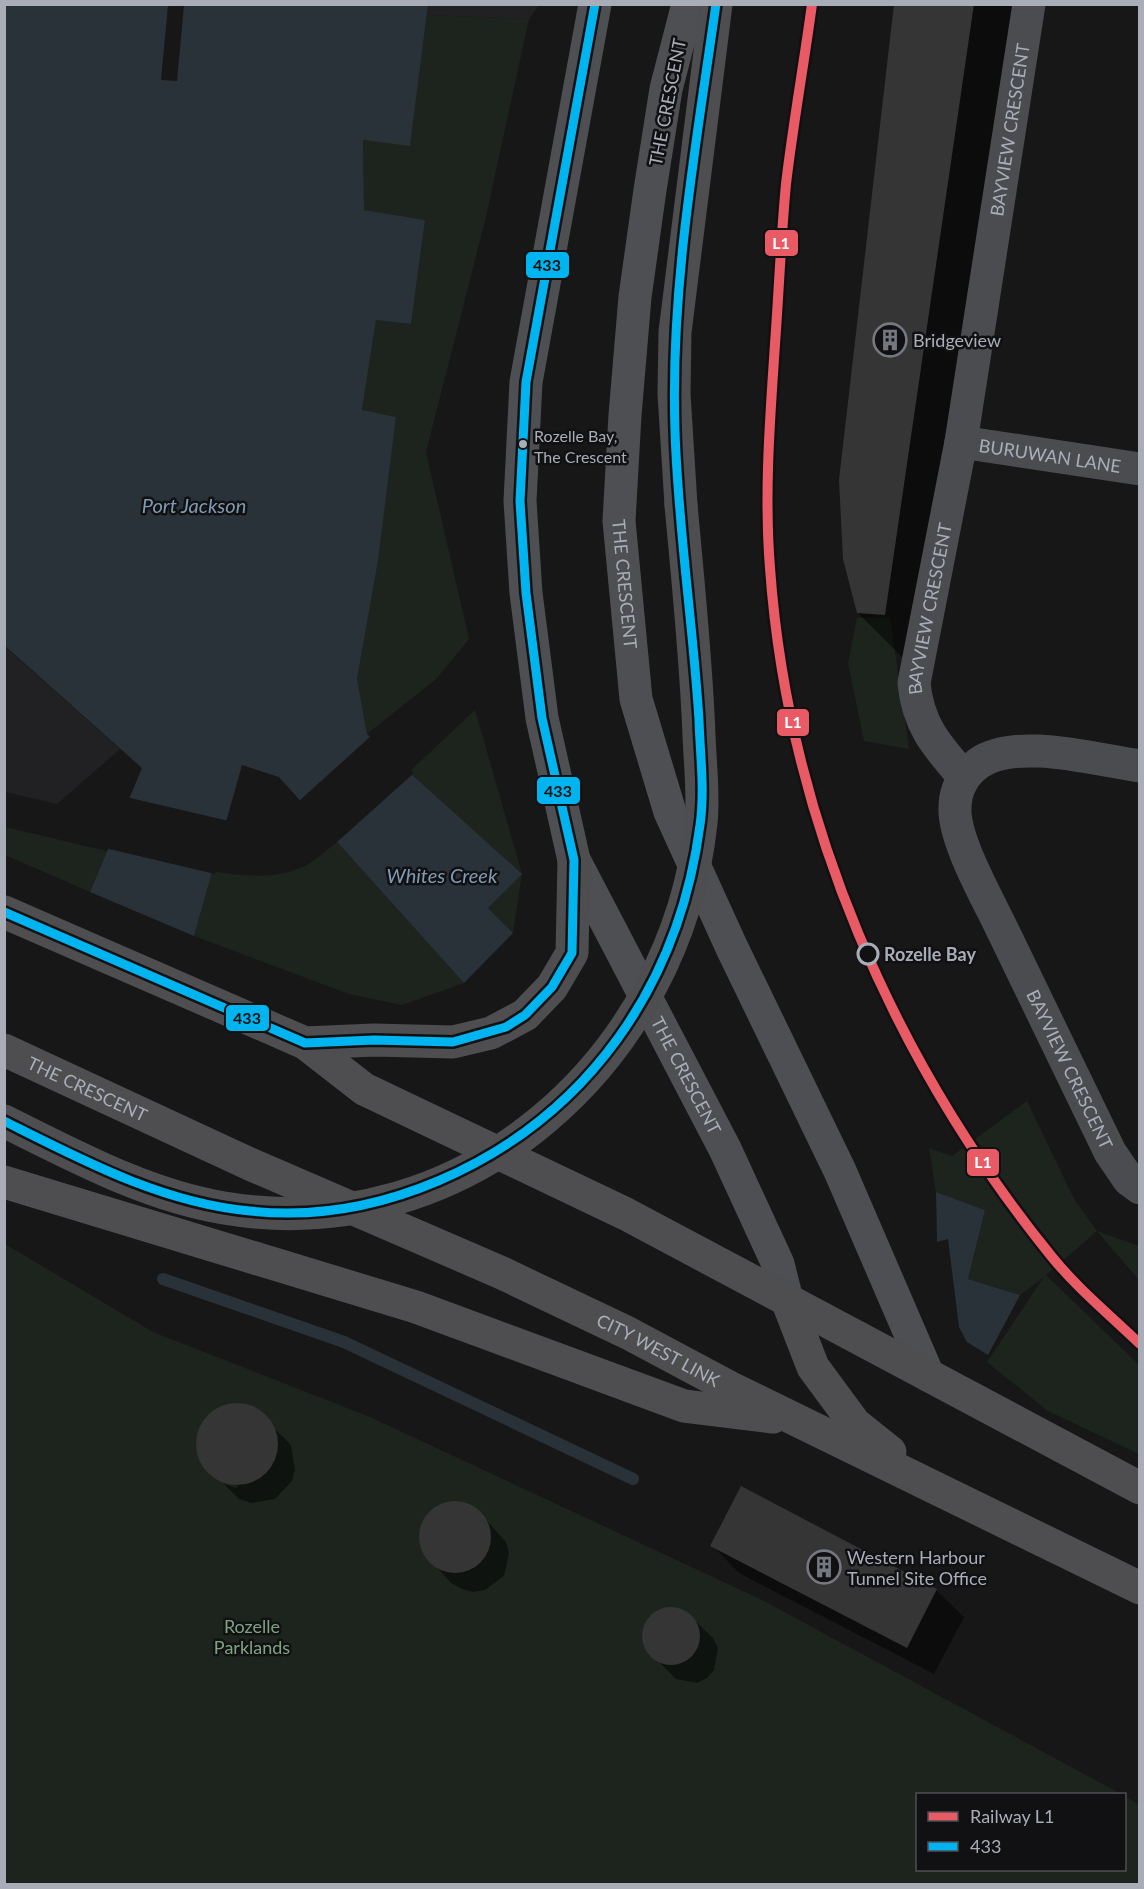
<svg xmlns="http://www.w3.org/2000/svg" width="1144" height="1889" font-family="Lato,sans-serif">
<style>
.built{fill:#212123}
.green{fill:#1d241e}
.water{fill:#2a3239}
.pier{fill:#171717}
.shadow{fill:#0007}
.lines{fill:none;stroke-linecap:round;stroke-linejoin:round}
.stream{stroke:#2a3239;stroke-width:12}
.building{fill:#353536}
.minor{stroke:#4b4c50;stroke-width:33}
.major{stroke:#4d4f52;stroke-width:33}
.highway{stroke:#4e4e51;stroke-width:33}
.highway-bridge{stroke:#4e4e51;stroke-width:33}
.bus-1-casing{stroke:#111113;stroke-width:14}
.bus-1{stroke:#00b5ef;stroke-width:9}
.rail-1-casing{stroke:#111113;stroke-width:15}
.rail-1{stroke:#e85b65;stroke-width:10}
.bus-dot{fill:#a8adb8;stroke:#111113;stroke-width:2}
.stop-dot{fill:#111113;stroke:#a8adb8;stroke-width:3}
.labels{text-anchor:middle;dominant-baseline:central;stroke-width:5;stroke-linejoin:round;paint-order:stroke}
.bus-label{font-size:16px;fill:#a8adb8;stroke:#111113;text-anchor:start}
.street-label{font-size:18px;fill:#a8adb8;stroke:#111113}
.poi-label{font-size:18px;fill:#a8adb8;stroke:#111113;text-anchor:start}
.stop-label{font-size:18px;font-weight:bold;fill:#a8adb8;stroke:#111113;text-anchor:start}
.park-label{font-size:18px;fill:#7fa381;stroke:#111113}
.water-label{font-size:20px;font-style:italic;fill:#7f9bb3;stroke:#111113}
.line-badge{stroke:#111113;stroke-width:2}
.badge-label{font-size:16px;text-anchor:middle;font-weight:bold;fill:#fff}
.pale-badge-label{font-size:16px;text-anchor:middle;font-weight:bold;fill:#111}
</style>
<rect width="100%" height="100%" fill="#171717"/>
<g class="built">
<path d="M 428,5 L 539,5 L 529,19 L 427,15 Z"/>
<path d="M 4,646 L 120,749 L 57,804 L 5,792 Z"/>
</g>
<g class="green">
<path d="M 427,15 L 529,19 L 485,221 L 426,452 L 469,639 L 436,679 L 367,734 L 357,679 L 378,561 L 396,417 L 362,411 L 376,320 L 411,324 L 425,220 L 364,210 L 363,140 L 410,145 Z"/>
<path d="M 890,617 L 909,749 L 864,741 L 848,663 L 857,618 Z"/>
<path d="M 475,710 L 522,874 L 513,933 L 488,908 L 521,874 L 409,772 Z"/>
<path d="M 5,827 L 107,851 L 90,892 L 5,855 Z"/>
<path d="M 338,841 L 464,983 L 402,1005 L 349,994 L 194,936 L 212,871 C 242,876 276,880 305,866 C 316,860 328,849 338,841 Z"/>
<path d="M 1027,1101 L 1074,1199 L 1097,1231 L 1139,1246 L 1139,1280 L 1097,1231 L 1046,1275 L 1139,1365 L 1139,1454 L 1048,1411 L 987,1362 L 1044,1277 L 1020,1295 L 968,1279 L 985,1210 L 936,1192 L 929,1148 L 952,1156 Z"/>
<path d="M 5,1244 L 153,1332 L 370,1417 L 760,1599 L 1121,1794 L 918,1794 L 918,1870 L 1124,1870 L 1125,1796 L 1139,1805 L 1139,1884 L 5,1884 Z"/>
</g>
<g class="water">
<path d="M 5,5 L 428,5 L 410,146 L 363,140 L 364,210 L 425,220 L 411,324 L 376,320 L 362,410 L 396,417 L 378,561 L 357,679 L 367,734 L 522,874 L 488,908 L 513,933 L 464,983 L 279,777 L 242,765 L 194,936 L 90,892 L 142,768 L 5,646 Z"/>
<path d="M 936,1192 L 985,1210 L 968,1279 L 1020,1295 L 988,1355 L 967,1342 L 959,1327 L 948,1239 L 937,1242 Z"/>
</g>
<g class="pier">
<path d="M 168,5 L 184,5 L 177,81 L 161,80 Z"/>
<path d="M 372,735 L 414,773 L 336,843 L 299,801 Z"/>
<path d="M 126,797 L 229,821 L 215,874 L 105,848 Z"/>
</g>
<g class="shadow">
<path d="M 896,4 L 1026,4 L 904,659 L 858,613 Z"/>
<path d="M 243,1405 L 254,1408 L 291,1445 L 295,1470 L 292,1481 L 275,1499 L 251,1503 L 239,1499 L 224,1484 L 237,1488 L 238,1486 L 219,1479 L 202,1462 L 198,1450 L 201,1426 L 218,1409 Z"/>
<path d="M 457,1502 L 479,1512 L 506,1542 L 509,1553 L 504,1576 L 485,1590 L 473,1592 L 462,1589 L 451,1583 L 424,1553 L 421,1541 L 426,1518 L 434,1509 Z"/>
<path d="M 712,1545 L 936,1590 L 964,1617 L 934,1674 L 739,1573 Z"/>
<path d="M 664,1609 L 686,1612 L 713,1638 L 718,1648 L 714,1670 L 707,1678 L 697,1683 L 676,1679 L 649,1652 L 643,1631 L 647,1621 L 654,1613 Z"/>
</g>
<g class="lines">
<path class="stream" d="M 163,1279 L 344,1342 L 633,1479"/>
</g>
<g class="building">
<path d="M 894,4 L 974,4 L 885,615 L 857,613 L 843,559 L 839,480 Z"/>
<circle cx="237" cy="1444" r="41"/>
<path d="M 741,1486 L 937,1589 L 907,1648 L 710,1546 Z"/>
<circle cx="455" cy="1537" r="36"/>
<circle cx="671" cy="1636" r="29"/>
</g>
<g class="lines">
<g class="minor">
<path id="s1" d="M 961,442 L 1140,469"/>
<path id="s2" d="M 1140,766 C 1096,760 1017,737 979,763 C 962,775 954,792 955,813 C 957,845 987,898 1001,927 C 1038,1002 1074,1077 1110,1152 L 1129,1180 L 1140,1188"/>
<path id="s3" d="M 963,776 C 936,745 918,725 914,683 L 961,442 L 1029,4"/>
</g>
<g class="major">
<path id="s4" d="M 595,4 L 526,382 L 520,501 L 526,593 L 542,718 L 574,860 L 725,1149 L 778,1264 L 787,1300"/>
<path id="s5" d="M 688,4 L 666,89 L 650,190 L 635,297 L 625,415 L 619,521 L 636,699 L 670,812 L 732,948 L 840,1171 L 928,1375"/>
</g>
<g class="highway">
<path d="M 681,505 L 674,394 L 675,332 L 716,4"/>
<path d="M 4,912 L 305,1043 L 364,1089 L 626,1214 L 1140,1488"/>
<path d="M 305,1043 L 374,1040 L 453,1042 L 491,1033 L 525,1015 L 552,987 L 572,953 L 574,860"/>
<path id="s6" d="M 4,1050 L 252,1165 L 502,1273 L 628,1333 L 731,1388 L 1140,1588"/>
<path d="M 4,1182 L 416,1307 L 684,1406 L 773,1417"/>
<path d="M 787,1300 L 813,1367 L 855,1424 L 890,1452"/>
</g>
<path class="highway-bridge" d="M 4,1121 C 75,1156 146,1195 224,1208 C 466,1249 676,1058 701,823 C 704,794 700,764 699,735 C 696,658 688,582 681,505"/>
<defs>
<g id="bus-1">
<path d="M 4,912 L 305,1043 L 374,1040 L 453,1042 L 506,1027 L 525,1015 L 552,987 L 572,953 L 574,860 L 542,718 L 526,593 L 520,501 L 526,382 L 595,4"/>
<path d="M 4,1121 C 82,1160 162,1203 250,1211 C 314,1218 379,1206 438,1181 C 588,1117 679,985 700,825 C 705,790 700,754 699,720 C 693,623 678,528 675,431 C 670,288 696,146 716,4"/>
</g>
</defs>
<use href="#bus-1" class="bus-1-casing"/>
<use href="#bus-1" class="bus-1"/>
<defs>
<path id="rail-1" d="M 812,4 C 804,64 793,124 786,184 C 781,237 779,290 775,344 C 770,419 764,493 770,568 C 788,820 894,1062 1052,1257 C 1078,1289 1110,1315 1140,1344"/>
</defs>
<use href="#rail-1" class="rail-1-casing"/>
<use href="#rail-1" class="rail-1"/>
</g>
<defs>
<symbol id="building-ring" viewBox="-11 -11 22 22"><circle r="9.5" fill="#111113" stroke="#757880" stroke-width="1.5"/><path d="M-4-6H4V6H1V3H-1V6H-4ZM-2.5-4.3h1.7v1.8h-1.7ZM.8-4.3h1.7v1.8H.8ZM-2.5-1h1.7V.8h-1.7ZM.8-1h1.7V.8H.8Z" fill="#757880"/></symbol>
</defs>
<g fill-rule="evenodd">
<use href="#building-ring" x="871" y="321" width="38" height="38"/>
<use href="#building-ring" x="805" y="1548" width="38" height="38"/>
</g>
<circle class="bus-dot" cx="523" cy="444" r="5"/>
<circle class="stop-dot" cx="868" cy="954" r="10"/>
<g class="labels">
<g class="bus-label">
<text x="534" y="435">Rozelle Bay,<tspan x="534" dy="21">The Crescent</tspan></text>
</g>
<g class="street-label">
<text transform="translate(667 102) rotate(-79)">THE CRESCENT</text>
<text stroke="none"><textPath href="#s3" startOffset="669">BAYVIEW CRESCENT</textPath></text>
<text stroke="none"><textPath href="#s1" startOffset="90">BURUWAN LANE</textPath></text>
<text stroke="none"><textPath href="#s5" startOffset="586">THE CRESCENT</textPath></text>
<text stroke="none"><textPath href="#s3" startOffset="183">BAYVIEW CRESCENT</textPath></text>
<text stroke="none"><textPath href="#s2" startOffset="504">BAYVIEW CRESCENT</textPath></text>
<text stroke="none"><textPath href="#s4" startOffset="1110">THE CRESCENT</textPath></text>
<text stroke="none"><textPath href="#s6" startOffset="92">THE CRESCENT</textPath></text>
<text stroke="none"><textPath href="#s6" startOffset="720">CITY WEST LINK</textPath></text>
</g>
<g class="poi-label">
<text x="913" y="340">Bridgeview</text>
<text x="847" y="1557">Western Harbour<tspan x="847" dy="21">Tunnel Site Office</tspan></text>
</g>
<g class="stop-label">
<text x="884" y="954">Rozelle Bay</text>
</g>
<g class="park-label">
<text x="252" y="1626">Rozelle<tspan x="252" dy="21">Parklands</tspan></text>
</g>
<g class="water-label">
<text x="194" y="505">Port Jackson</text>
<text x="442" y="875">Whites Creek</text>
</g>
</g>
<g class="line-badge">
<rect x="764" y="229" width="35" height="28" rx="6" fill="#e85b65"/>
<rect x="525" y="251" width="45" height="28" rx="6" fill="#00b5ef"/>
<rect x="776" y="708" width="34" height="29" rx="6" fill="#e85b65"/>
<rect x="536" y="776" width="45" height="29" rx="6" fill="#00b5ef"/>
<rect x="225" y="1004" width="45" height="28" rx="6" fill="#00b5ef"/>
<rect x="966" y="1148" width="34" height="29" rx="6" fill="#e85b65"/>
</g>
<g class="badge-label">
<text x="781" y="249">L1</text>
<text x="793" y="728">L1</text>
<text x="983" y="1168">L1</text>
</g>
<g class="pale-badge-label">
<text x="547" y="271">433</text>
<text x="558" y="797">433</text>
<text x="247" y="1024">433</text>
</g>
<rect width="1144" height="1889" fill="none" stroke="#a8adb8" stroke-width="12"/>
<rect x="916" y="1793" width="210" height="78" fill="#111113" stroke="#4d4f55" stroke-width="1.5"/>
<rect x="928" y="1812" width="30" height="9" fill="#e85b65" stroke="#4d4f55" stroke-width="1.5"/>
<text x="970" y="1823" font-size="18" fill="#a8adb8">Railway L1</text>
<rect x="928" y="1842" width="30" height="9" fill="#00b5ef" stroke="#4d4f55" stroke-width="1.5"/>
<text x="970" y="1853" font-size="18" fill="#a8adb8">433</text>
</svg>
